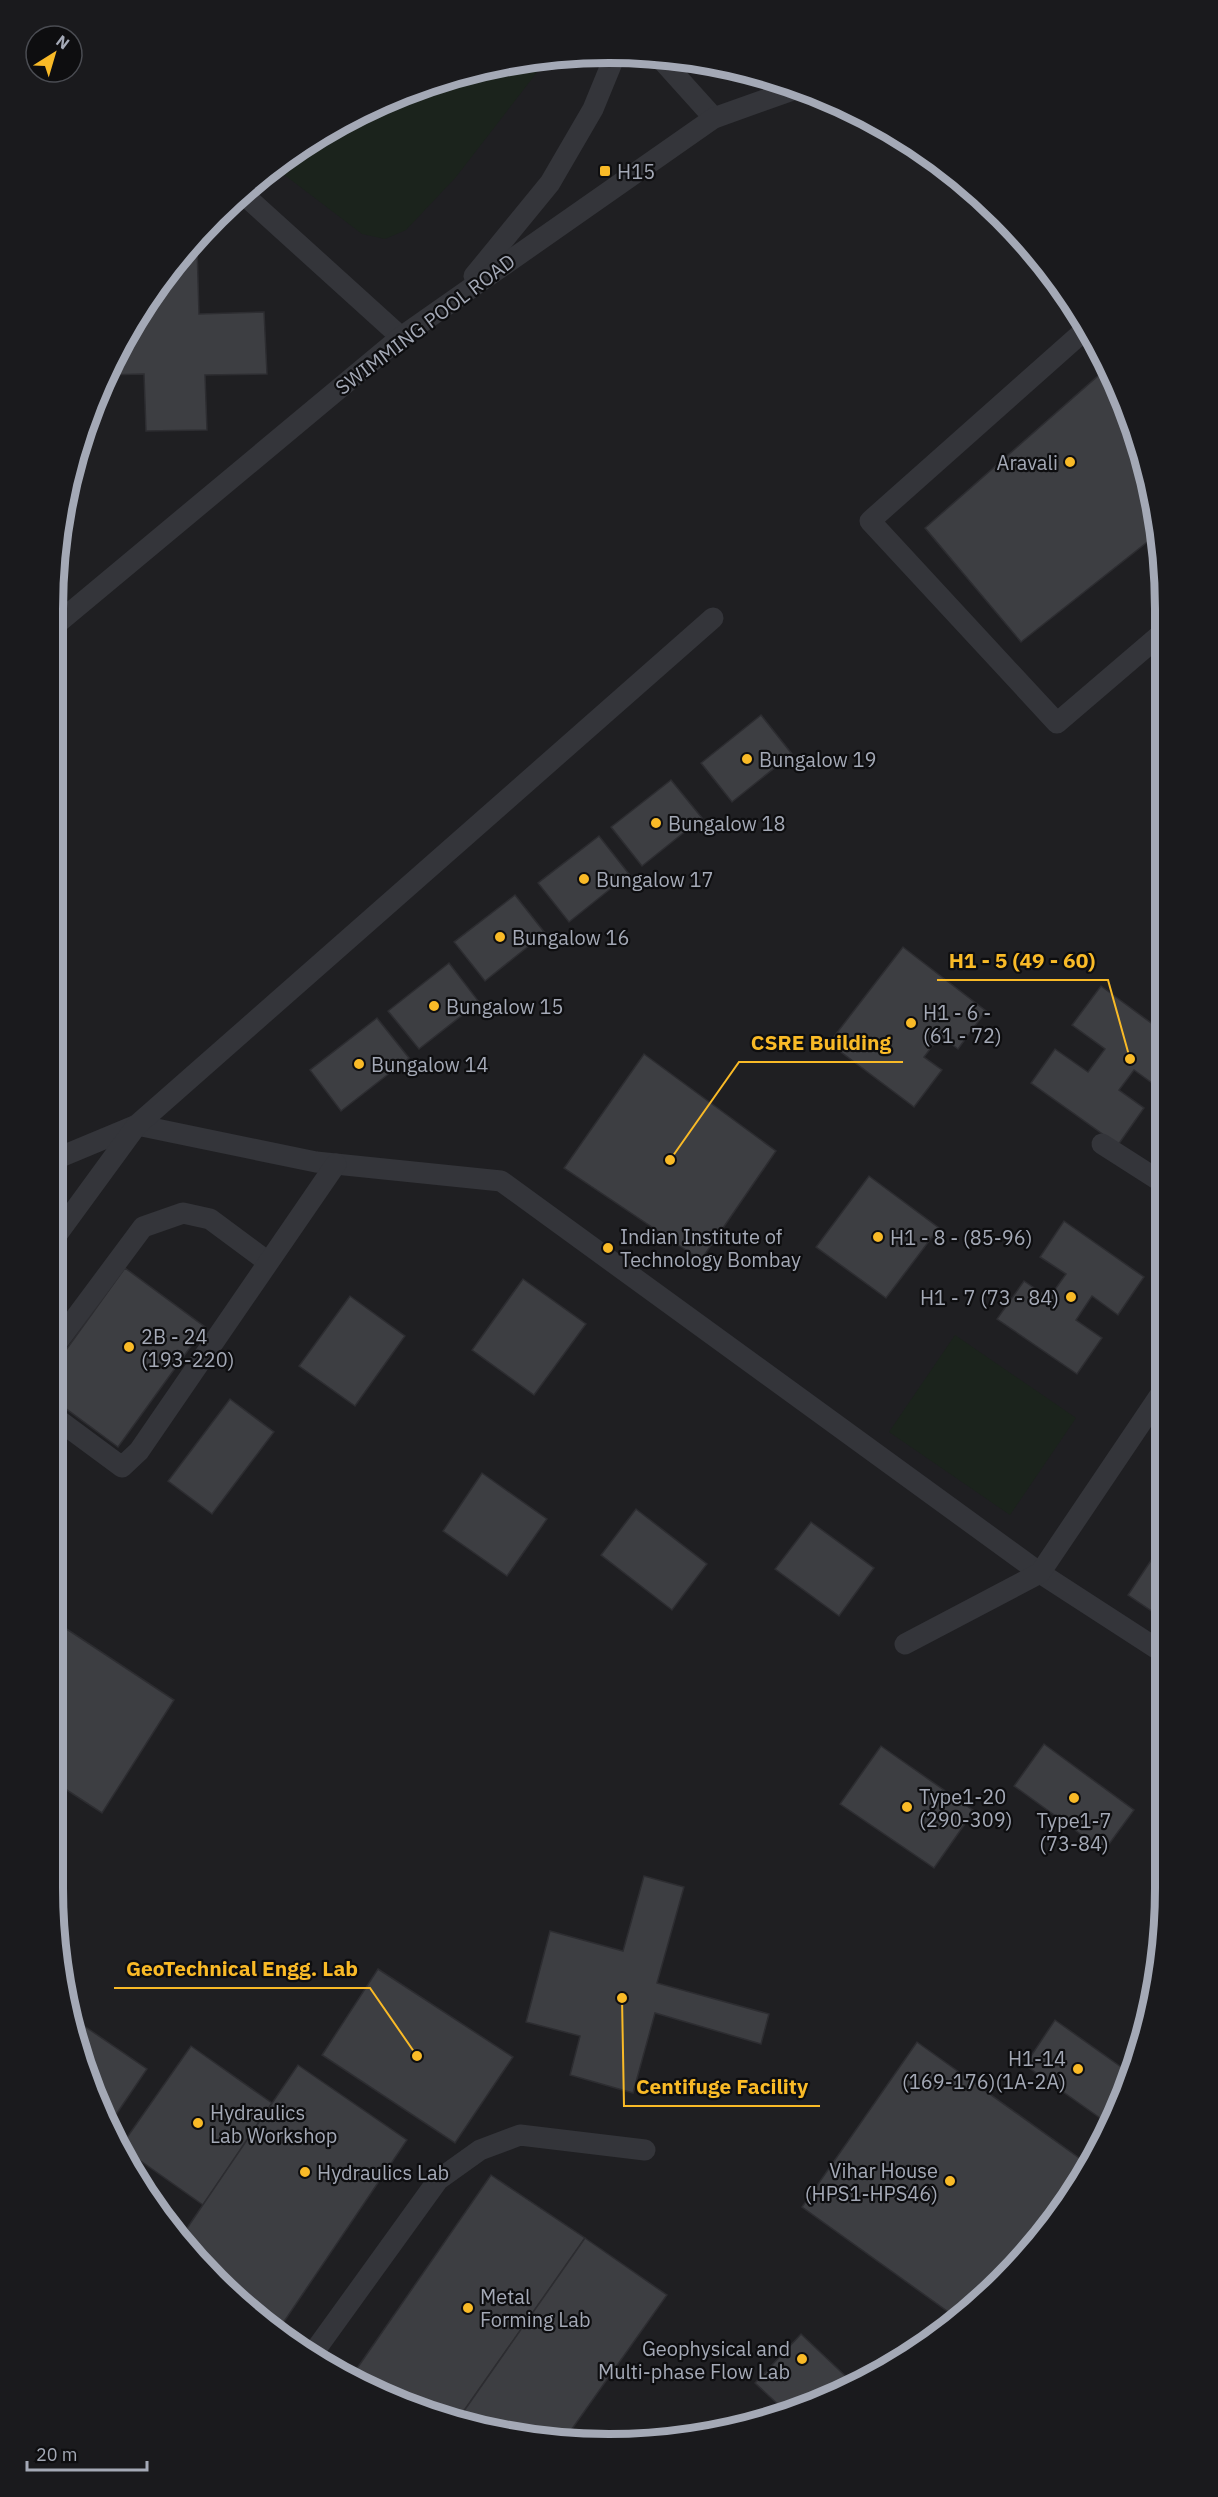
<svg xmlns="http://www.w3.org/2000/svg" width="1218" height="2497" font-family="'IBM Plex Sans',sans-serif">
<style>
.built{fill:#1f1f22}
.green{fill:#1b231c}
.building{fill:#3d3e42;stroke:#2d2d31;stroke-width:1.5}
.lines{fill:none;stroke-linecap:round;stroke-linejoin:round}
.service{stroke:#34353a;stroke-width:21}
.poi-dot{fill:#f9ba27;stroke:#0e0e10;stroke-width:2}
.labels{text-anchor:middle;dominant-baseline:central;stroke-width:4.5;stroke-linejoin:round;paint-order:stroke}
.poi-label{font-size:20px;fill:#a4a9b6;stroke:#0e0e10;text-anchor:start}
.street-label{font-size:20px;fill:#a4a9b6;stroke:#0e0e10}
.rim{fill:none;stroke:#a4a9b6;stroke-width:8}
.leader{fill:none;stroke:#f9ba27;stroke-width:2}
.callout-dot{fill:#f9ba27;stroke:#0e0e10;stroke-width:2}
.callout-label{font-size:21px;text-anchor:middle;font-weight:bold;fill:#f9ba27;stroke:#0e0e10;stroke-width:4.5;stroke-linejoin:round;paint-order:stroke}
</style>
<rect width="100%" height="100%" fill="#131315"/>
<path class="built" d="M 609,53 L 718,63 L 822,95 L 947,167 L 1050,270 L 1123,396 L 1161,536 L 1165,1888 L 1155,1997 L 1123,2101 L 1072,2197 L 1003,2281 L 855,2387 L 682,2440 L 500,2434 L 330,2370 L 242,2306 L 168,2227 L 82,2067 L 53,1888 L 53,609 L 63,500 L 95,396 L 146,300 L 216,215 L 300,146 L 396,95 L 501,63 Z"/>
<g class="green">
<path d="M 548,58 L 456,177 L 406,230 L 385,239 L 362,234 L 274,167 L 300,146 L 396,95 L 501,63 Z"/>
<path d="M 955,1335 L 1076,1418 L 1010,1515 L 889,1432 Z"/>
</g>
<g class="building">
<path d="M 190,246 L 197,246 L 199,314 L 264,312 L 267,374 L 205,375 L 207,430 L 146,431 L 144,374 L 106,375 L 146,300 Z"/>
<path d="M 1107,368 L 1123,396 L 1160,532 L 1021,642 L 925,528 Z"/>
<path d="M 761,715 L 792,754 L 732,802 L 701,763 Z"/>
<path d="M 671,780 L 702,818 L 642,866 L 611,827 Z"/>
<path d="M 599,836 L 629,874 L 569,922 L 538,883 Z"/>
<path d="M 515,895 L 545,933 L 485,981 L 454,942 Z"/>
<path d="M 903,947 L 986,1011 L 958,1049 L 940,1036 L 924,1057 L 942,1070 L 914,1107 L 829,1043 Z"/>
<path d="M 449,963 L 479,1002 L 419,1049 L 388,1011 Z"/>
<path d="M 1101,986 L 1162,1031 L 1163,1083 L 1159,1088 L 1134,1070 L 1119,1090 L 1144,1108 L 1118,1145 L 1031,1083 L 1055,1049 L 1088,1072 L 1105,1049 L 1072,1025 Z"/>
<path d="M 377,1018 L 409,1058 L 341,1111 L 310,1070 Z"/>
<path d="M 644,1054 L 776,1151 L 701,1260 L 564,1168 Z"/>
<path d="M 869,1176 L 939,1228 L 886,1298 L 816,1247 Z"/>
<path d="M 1064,1221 L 1144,1277 L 1118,1315 L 1092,1296 L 1076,1320 L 1102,1338 L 1077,1374 L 997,1319 L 1024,1281 L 1049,1298 L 1066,1274 L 1040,1257 Z"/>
<path d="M 125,1268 L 205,1327 L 118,1447 L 53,1399 L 53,1368 Z"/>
<path d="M 523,1279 L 586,1324 L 534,1395 L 472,1350 Z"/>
<path d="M 350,1296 L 405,1336 L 355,1406 L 299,1366 Z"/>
<path d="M 230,1399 L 274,1432 L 212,1514 L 168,1481 Z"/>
<path d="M 482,1473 L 547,1519 L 507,1576 L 443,1531 Z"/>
<path d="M 636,1509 L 707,1564 L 672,1610 L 601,1555 Z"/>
<path d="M 811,1522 L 874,1568 L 839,1616 L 775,1569 Z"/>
<path d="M 1164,1541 L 1165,1620 L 1128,1595 Z"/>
<path d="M 53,1620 L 174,1700 L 102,1813 L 53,1781 Z"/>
<path d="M 1044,1744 L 1134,1810 L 1104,1851 L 1014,1786 Z"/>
<path d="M 881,1746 L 974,1811 L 934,1868 L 840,1804 Z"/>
<path d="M 644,1876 L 684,1887 L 657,1983 L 769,2014 L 761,2044 L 655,2013 L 633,2093 L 570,2075 L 580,2036 L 526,2022 L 550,1931 L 623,1951 Z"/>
<path d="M 378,1969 L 513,2057 L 455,2143 L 322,2055 Z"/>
<path d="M 74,2019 L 147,2069 L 111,2122 L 82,2067 Z"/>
<path d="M 1055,2020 L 1131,2074 L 1123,2101 L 1110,2125 L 1025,2065 Z"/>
<path d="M 917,2042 L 1089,2165 L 1072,2197 L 1003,2281 L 954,2316 L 802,2207 Z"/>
<path d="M 191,2046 L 272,2103 L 203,2205 L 128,2152 L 123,2143 Z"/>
<path d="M 298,2065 L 407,2140 L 277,2332 L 242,2306 L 179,2240 Z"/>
<path d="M 491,2175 L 585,2238 L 459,2418 L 351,2377 Z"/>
<path d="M 585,2238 L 667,2295 L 567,2436 L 500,2434 L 459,2418 Z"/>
<path d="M 801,2334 L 856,2386 L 783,2409 L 755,2383 Z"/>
</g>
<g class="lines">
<g class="service">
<path d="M 660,58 L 714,118"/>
<path d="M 242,193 L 401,337"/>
<path d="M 474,276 L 550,183 L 593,109 L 616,53"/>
<path d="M 1085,330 L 870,521 L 1057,723 L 1161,634"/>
<path d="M 53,627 L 401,337 L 714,118 L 798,88"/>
<path d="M 1102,1144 L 1163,1183"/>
<path d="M 53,1160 L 137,1125 L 316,1162 L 501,1181 L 1040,1573 L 1165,1654"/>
<path d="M 53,1240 L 137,1125 L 713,618"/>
<path d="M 53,1348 L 143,1227 L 183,1213 L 210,1219 L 268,1262"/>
<path d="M 53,1416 L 122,1467 L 139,1451 L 336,1164"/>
<path d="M 905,1644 L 1040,1573 L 1164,1389"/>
<path d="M 311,2356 L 438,2180 L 480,2150 L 520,2135 L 645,2150"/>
</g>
</g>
<g class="poi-dot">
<rect x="599" y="165" width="12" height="12" rx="3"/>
<circle cx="1070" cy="462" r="6"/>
<circle cx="747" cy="759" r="6"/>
<circle cx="656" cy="823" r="6"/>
<circle cx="584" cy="879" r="6"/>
<circle cx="500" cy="937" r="6"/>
<circle cx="434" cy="1006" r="6"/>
<circle cx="911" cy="1023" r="6"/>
<circle cx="359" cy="1064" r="6"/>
<circle cx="878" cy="1237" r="6"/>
<circle cx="608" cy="1248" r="6"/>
<circle cx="1071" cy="1297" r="6"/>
<circle cx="129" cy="1347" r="6"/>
<circle cx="1074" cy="1798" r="6"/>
<circle cx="907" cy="1807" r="6"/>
<circle cx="1078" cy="2069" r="6"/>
<circle cx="198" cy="2123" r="6"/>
<circle cx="305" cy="2172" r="6"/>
<circle cx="950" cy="2181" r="6"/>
<circle cx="468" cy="2308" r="6"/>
<circle cx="802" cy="2359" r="6"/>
</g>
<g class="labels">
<g class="poi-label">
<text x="617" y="171">H15</text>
<text x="1058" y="462" text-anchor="end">Aravali</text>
<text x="759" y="759">Bungalow 19</text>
<text x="668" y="823">Bungalow 18</text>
<text x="596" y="879">Bungalow 17</text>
<text x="512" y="937">Bungalow 16</text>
<text x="446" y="1006">Bungalow 15</text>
<text x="923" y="1012">H1 - 6 -<tspan x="923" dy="23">(61 - 72)</tspan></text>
<text x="371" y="1064">Bungalow 14</text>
<text x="620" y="1236">Indian Institute of<tspan x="620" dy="23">Technology Bombay</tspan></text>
<text x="890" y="1237">H1 - 8 - (85-96)</text>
<text x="1059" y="1297" text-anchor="end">H1 - 7 (73 - 84)</text>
<text x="141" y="1336">2B - 24<tspan x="141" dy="23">(193-220)</tspan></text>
<text x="919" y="1796">Type1-20<tspan x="919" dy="23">(290-309)</tspan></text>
<text x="1074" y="1820" text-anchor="middle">Type1-7<tspan x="1074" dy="23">(73-84)</tspan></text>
<text x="1066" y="2058" text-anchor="end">H1-14<tspan x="1066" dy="23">(169-176)(1A-2A)</tspan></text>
<text x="210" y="2112">Hydraulics<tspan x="210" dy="23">Lab Workshop</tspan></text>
<text x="938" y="2170" text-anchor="end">Vihar House<tspan x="938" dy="23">(HPS1-HPS46)</tspan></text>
<text x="317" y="2172">Hydraulics Lab</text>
<text x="480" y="2296">Metal<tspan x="480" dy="23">Forming Lab</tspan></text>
<text x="790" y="2348" text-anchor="end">Geophysical and<tspan x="790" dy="23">Multi-phase Flow Lab</tspan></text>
</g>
<g class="street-label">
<text transform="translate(425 324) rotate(-37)">SWIMMING POOL ROAD</text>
</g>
</g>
<path d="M0 0H1218V2497H0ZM609 63H609A546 546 0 0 1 1155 609V1888A546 546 0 0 1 609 2434H609A546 546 0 0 1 63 1888V609A546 546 0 0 1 609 63Z" fill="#1a1a1d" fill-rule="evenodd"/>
<path class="rim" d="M609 63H609A546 546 0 0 1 1155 609V1888A546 546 0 0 1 609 2434H609A546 546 0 0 1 63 1888V609A546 546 0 0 1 609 63Z"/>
<path class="leader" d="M1130 1059L1108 980H937M670 1160L739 1062H903M417 2056L370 1988H114M622 1998L624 2106H820"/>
<g class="callout-dot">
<circle cx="1130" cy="1059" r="6"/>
<circle cx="670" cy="1160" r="6"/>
<circle cx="417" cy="2056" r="6"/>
<circle cx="622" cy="1998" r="6"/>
</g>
<g class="callout-label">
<text x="1022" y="968">H1 - 5 (49 - 60)</text>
<text x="821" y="1050">CSRE Building</text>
<text x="242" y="1976">GeoTechnical Engg. Lab</text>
<text x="722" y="2094">Centifuge Facility</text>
</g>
<g transform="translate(54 54) rotate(37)"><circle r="28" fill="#0e0e10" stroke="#4a4c52" stroke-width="1.5"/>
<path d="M0-4.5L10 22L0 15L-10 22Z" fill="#f9ba27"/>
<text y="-9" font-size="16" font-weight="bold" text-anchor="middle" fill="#a4a9b6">N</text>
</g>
<path d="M27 2461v9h120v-9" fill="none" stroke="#a4a9b6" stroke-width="3"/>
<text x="36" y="2461" font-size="18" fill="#a4a9b6" stroke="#0e0e10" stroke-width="4.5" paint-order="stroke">20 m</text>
</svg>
